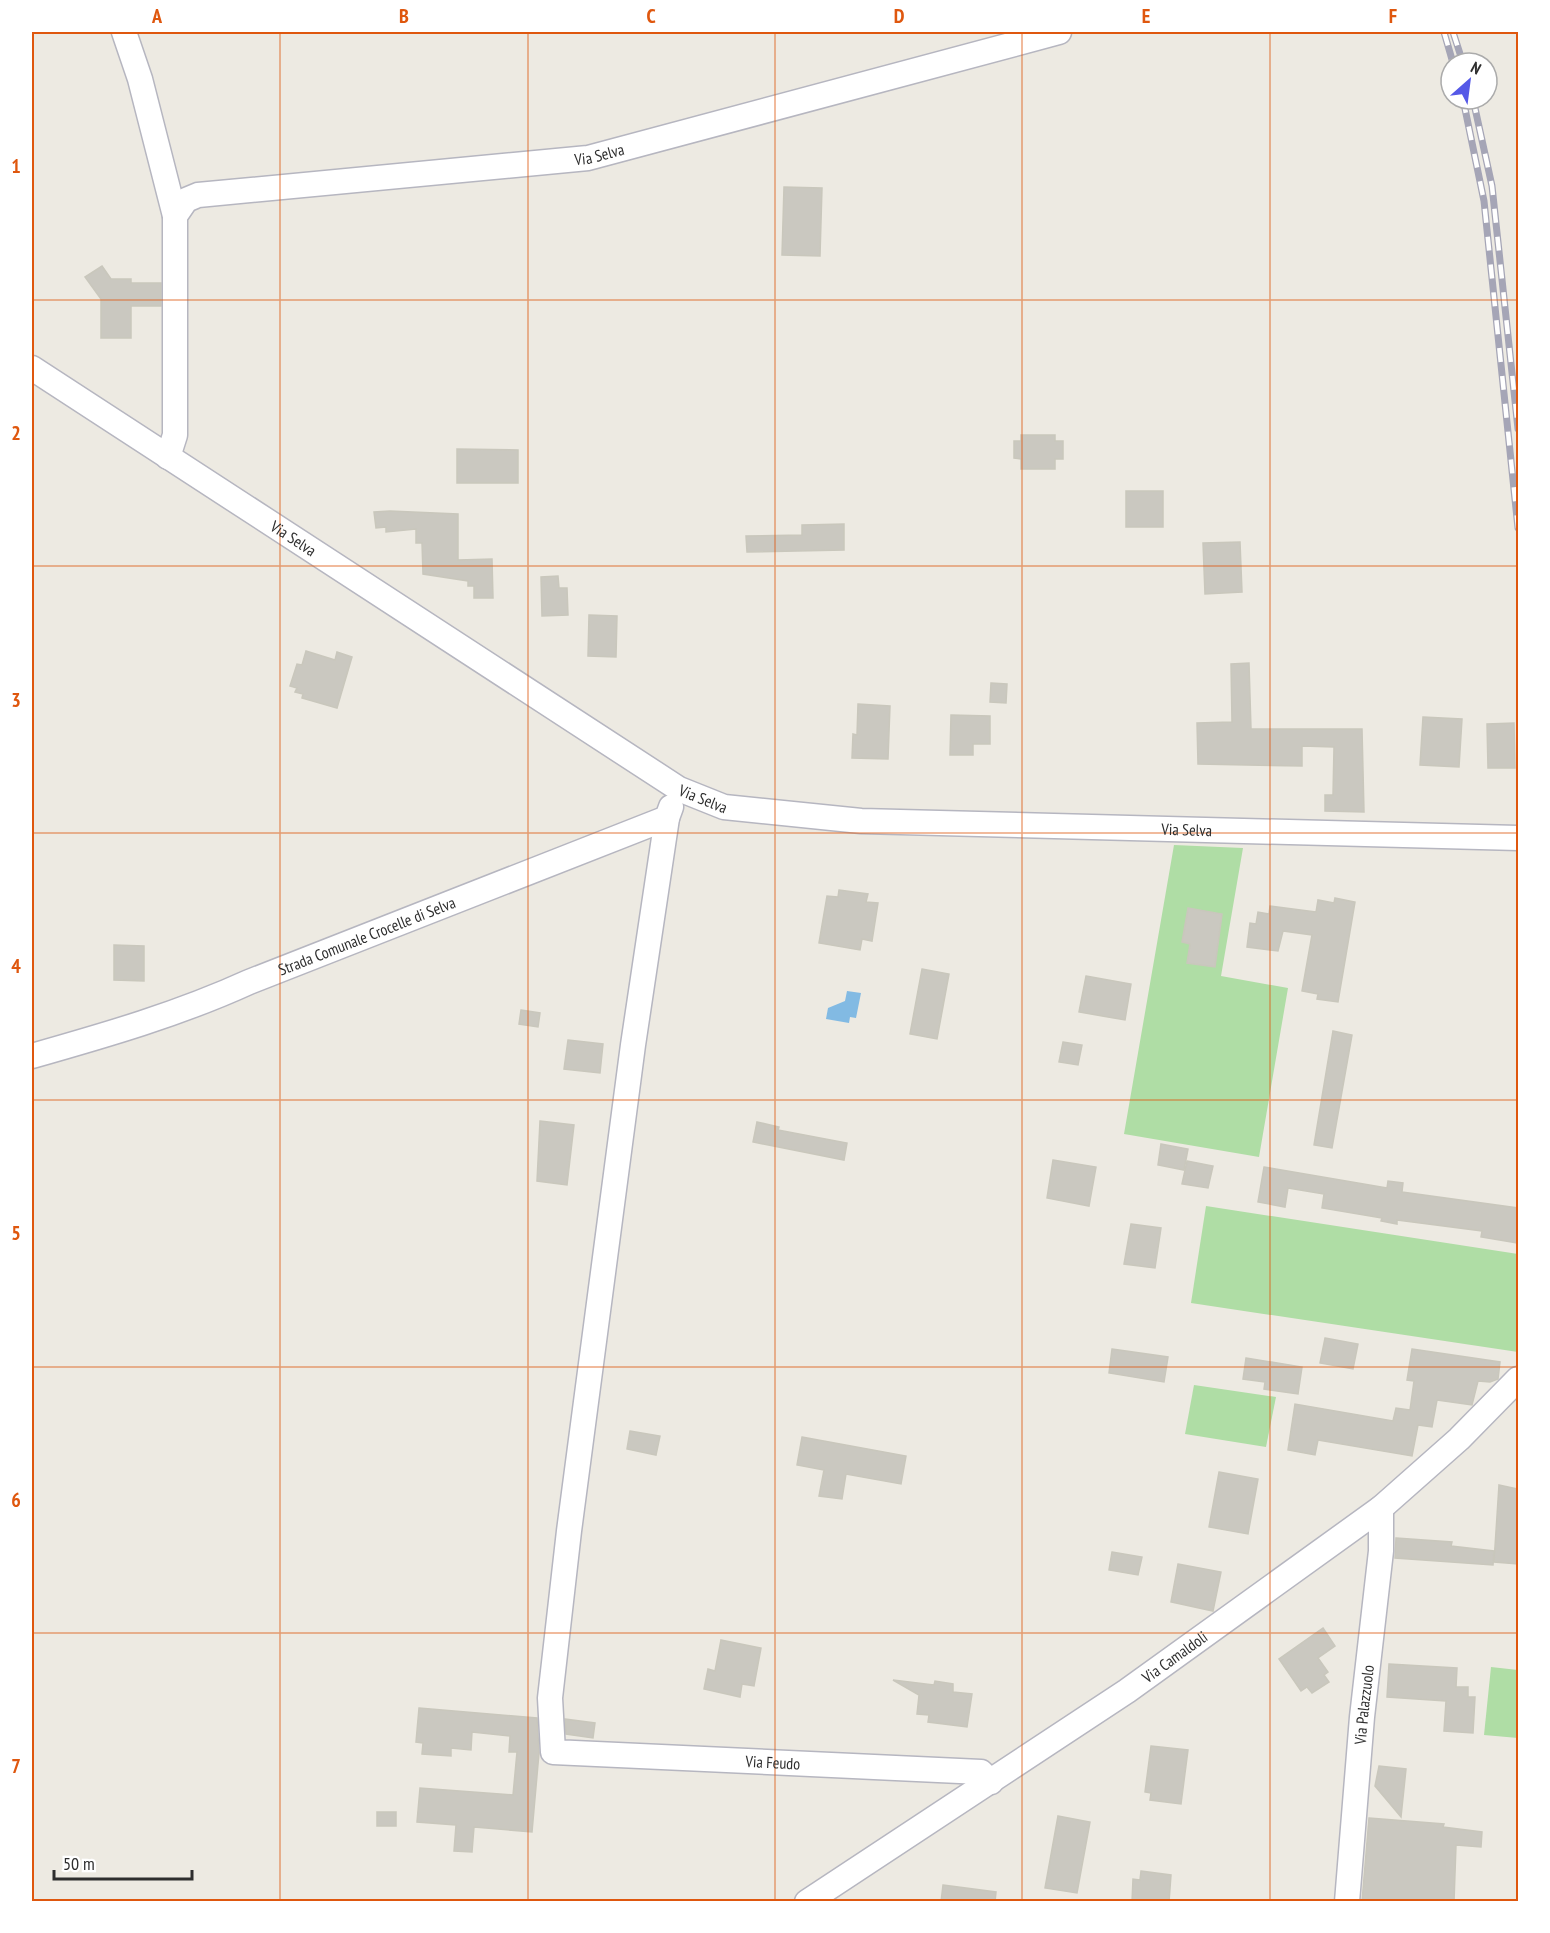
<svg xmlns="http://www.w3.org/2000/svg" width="1550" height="1933" font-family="'PT Sans Narrow',sans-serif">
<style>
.green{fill:#afdda5}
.water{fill:#82bae3}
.building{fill:#cac8c0;stroke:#c9c7bc;stroke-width:1.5}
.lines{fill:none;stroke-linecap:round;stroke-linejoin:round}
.minor-casing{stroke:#b6b6c0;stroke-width:27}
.minor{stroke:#fff;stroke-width:24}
.rail-casing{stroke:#a5a5b6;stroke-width:7}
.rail{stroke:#fff;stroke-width:4.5;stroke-dasharray:14;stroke-linecap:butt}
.grid{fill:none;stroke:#df570e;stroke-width:1.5;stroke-opacity:0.55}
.labels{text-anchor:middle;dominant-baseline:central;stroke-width:5;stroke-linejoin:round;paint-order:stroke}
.street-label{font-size:16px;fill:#2e2e2e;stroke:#fff}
.neatline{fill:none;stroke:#df570e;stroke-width:2}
.grid-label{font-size:20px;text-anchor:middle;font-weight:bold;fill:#df570e}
</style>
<rect width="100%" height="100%" fill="#edeae2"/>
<g class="green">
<path d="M 1174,845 L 1243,848 L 1221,976 L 1288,988 L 1259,1157 L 1124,1134 Z"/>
<path d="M 1206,1206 L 1518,1254 L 1518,1352 L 1191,1303 Z"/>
<path d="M 1194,1385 L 1276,1397 L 1266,1447 L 1185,1434 Z"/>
<path d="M 1491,1667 L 1518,1670 L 1518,1738 L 1484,1735 Z"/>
</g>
<path class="water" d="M 847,991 L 861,993 L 856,1018 L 850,1017 L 849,1023 L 826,1019 L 828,1008 L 845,1001 Z"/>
<g class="building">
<path d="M 784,187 L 822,188 L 820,256 L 782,255 Z"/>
<path d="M 102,266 L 111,279 L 131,279 L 131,283 L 161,283 L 161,306 L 131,306 L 131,338 L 101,338 L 101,299 L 85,277 Z"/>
<path d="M 1021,435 L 1055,435 L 1055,441 L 1063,441 L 1063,459 L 1055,459 L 1055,469 L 1021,469 L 1021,459 L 1014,458 L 1014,441 L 1021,441 Z"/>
<path d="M 457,449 L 518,450 L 518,483 L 457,483 Z"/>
<rect x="1126" y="491" width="37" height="36"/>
<path d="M 390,511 L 458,514 L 458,560 L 492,559 L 493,598 L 474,598 L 474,586 L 468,586 L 468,581 L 423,574 L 422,543 L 416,543 L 416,529 L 386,532 L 386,527 L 376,528 L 374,512 Z"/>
<path d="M 844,524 L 844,550 L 747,552 L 746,536 L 802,535 L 802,525 Z"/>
<path d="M 1240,542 L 1242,592 L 1205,594 L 1203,543 Z"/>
<path d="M 558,576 L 559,588 L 567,588 L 568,615 L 542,616 L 541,577 Z"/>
<path d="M 589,615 L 617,616 L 616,657 L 588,656 Z"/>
<path d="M 306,651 L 335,660 L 337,652 L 352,657 L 337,708 L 302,698 L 303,694 L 295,692 L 297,688 L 290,686 L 297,664 L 302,665 Z"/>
<path d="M 1249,663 L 1251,729 L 1362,729 L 1364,812 L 1325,811 L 1325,795 L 1333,795 L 1334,747 L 1302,746 L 1302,766 L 1198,764 L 1197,723 L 1232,722 L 1231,664 Z"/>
<path d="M 991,683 L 1007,684 L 1006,703 L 990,702 Z"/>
<path d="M 858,704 L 890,706 L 888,759 L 852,758 L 853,734 L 857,735 Z"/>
<path d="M 951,715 L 990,716 L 990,744 L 973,744 L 973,755 L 950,755 Z"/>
<path d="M 1423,717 L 1462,719 L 1459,767 L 1420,765 Z"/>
<path d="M 1514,723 L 1515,768 L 1488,768 L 1487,724 Z"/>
<path d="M 839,890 L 868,894 L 866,902 L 878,903 L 872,941 L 862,939 L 860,950 L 819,943 L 827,896 L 838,897 Z"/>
<path d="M 1335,898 L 1355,902 L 1338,1002 L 1317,999 L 1318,994 L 1302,991 L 1312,935 L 1283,931 L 1278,951 L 1247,947 L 1250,923 L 1256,924 L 1258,912 L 1269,914 L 1270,906 L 1316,912 L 1318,900 L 1334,903 Z"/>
<path d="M 1188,908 L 1222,914 L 1215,967 L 1187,963 L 1190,944 L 1182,942 Z"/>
<path d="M 114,945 L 144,946 L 144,981 L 114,980 Z"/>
<path d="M 922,969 L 949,974 L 937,1039 L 910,1034 Z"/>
<path d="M 1086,976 L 1131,984 L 1125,1020 L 1079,1012 Z"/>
<path d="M 521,1010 L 540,1013 L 538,1027 L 519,1024 Z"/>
<path d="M 1333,1031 L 1352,1035 L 1332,1148 L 1314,1145 Z"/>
<path d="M 568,1040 L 603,1044 L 600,1073 L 564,1069 Z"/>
<path d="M 1063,1042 L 1082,1045 L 1078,1065 L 1059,1062 Z"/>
<path d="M 540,1121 L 574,1125 L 567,1185 L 537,1181 Z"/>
<path d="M 757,1122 L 779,1127 L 778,1130 L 847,1143 L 844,1160 L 753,1142 Z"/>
<path d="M 1161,1144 L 1188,1149 L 1184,1170 L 1158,1165 Z"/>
<path d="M 1053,1160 L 1096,1167 L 1089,1206 L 1047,1198 Z"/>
<path d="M 1187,1161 L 1213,1166 L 1208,1188 L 1182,1184 Z"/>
<path d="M 1264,1167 L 1387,1188 L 1388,1181 L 1403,1183 L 1402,1192 L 1518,1208 L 1518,1243 L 1481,1237 L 1482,1231 L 1397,1220 L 1397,1224 L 1381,1221 L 1382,1218 L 1322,1208 L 1324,1194 L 1288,1188 L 1285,1207 L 1258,1202 Z"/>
<path d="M 1131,1224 L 1161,1228 L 1155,1268 L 1124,1264 Z"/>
<path d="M 1325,1338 L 1358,1344 L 1353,1369 L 1320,1363 Z"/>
<path d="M 1112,1349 L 1168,1357 L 1164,1382 L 1109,1373 Z"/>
<path d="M 1412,1349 L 1500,1362 L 1498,1379 L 1490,1382 L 1478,1381 L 1472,1405 L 1437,1400 L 1432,1427 L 1418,1425 L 1412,1456 L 1318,1440 L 1315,1455 L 1288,1450 L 1295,1404 L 1393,1421 L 1396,1408 L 1410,1410 L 1414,1381 L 1407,1380 Z"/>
<path d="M 1246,1358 L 1302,1367 L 1298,1394 L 1264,1389 L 1265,1382 L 1243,1379 Z"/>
<path d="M 630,1431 L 660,1436 L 656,1455 L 627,1449 Z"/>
<path d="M 802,1437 L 906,1456 L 901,1484 L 846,1474 L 842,1499 L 819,1496 L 824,1470 L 797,1465 Z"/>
<path d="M 1219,1472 L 1258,1479 L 1248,1534 L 1209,1527 Z"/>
<path d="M 1499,1485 L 1518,1489 L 1518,1564 L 1494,1562 Z"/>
<path d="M 1396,1538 L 1452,1542 L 1451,1546 L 1494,1551 L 1493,1565 L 1395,1558 Z"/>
<path d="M 1112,1552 L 1142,1557 L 1138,1575 L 1109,1570 Z"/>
<path d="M 1178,1564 L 1221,1572 L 1213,1611 L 1171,1602 Z"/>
<path d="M 1323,1628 L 1335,1646 L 1318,1658 L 1328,1672 L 1324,1675 L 1329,1682 L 1312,1693 L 1307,1687 L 1301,1691 L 1279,1659 Z"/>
<path d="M 721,1640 L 761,1648 L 754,1686 L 742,1684 L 740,1697 L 704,1689 L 708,1669 L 715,1671 Z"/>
<path d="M 1389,1664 L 1457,1668 L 1456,1687 L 1468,1687 L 1468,1697 L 1475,1697 L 1473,1733 L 1444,1731 L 1446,1701 L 1387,1697 Z"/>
<path d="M 893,1680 L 934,1685 L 935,1681 L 953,1684 L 953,1692 L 972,1694 L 967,1727 L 928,1722 L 929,1715 L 917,1714 L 919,1695 Z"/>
<path d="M 419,1708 L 537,1718 L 539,1753 L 532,1832 L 474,1827 L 472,1852 L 454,1851 L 456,1825 L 417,1822 L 420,1788 L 513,1795 L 517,1752 L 509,1752 L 510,1736 L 472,1732 L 471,1750 L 451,1748 L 451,1756 L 422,1754 L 423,1743 L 416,1742 Z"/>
<path d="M 565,1719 L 595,1723 L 593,1738 L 566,1734 Z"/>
<path d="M 1151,1746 L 1188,1750 L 1181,1804 L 1150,1800 L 1151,1793 L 1145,1792 Z"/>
<path d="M 1379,1766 L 1406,1769 L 1401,1817 L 1375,1786 Z"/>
<rect x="377" y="1812" width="19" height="14"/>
<path d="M 1058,1816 L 1090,1822 L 1077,1893 L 1045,1888 Z"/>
<path d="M 1369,1818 L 1444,1824 L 1443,1827 L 1482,1832 L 1481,1847 L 1456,1845 L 1454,1902 L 1362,1902 Z"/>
<path d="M 1141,1871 L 1171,1875 L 1169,1902 L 1132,1902 L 1133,1879 L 1140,1880 Z"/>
<path d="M 943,1885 L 996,1892 L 995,1902 L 941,1902 Z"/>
</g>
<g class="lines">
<defs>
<g id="minor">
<path d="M 124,32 L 140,79 L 175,216"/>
<path id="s1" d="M 32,368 L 679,789 L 724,807 L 861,821 L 1518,838"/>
<path id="s2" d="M 168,457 L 175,435 L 175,216 L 186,200 L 198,195 L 588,158 L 1059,32"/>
<path id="s3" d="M 667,818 L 633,1045 L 569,1531 L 550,1698 L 553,1752 L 981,1772 L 991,1782"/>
<path id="s4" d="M 32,1056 C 106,1035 179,1014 249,982 L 667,818 L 671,807"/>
<path id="s5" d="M 807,1902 L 1127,1691 L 1381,1508 L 1459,1439 L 1518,1379"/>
<path id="s6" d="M 1347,1902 L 1362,1717 L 1381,1551 L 1381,1508"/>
</g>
</defs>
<use href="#minor" class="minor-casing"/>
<use href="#minor" class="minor"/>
<defs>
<g id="rail">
<path d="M 1444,32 L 1453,63"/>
<path d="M 1453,32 L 1463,63"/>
<path d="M 1463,99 L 1484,201 L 1518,528"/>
<path d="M 1473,99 L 1492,186 L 1518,429"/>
</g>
</defs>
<use href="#rail" class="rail-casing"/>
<use href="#rail" class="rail"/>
</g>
<path class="grid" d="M 280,32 L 280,1902M 528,32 L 528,1902M 775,32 L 775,1902M 1022,32 L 1022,1902M 1270,32 L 1270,1902M 32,300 L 1518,300M 32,566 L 1518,566M 32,833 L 1518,833M 32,1100 L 1518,1100M 32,1367 L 1518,1367M 32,1633 L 1518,1633"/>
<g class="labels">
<g class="street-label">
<text stroke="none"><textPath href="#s2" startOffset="678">Via Selva</textPath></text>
<text stroke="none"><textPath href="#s1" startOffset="312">Via Selva</textPath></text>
<text stroke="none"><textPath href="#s1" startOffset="798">Via Selva</textPath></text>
<text stroke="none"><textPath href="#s1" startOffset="1284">Via Selva</textPath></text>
<text stroke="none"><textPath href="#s4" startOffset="356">Strada Comunale Crocelle di Selva</textPath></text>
<text stroke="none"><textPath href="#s5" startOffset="442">Via Camaldoli</textPath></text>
<text stroke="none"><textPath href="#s6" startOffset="198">Via Palazzuolo</textPath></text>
<text stroke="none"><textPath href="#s3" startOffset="1162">Via Feudo</textPath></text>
</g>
</g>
<rect width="1550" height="1933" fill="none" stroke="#ffffff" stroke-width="66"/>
<g transform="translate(1469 81) rotate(28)"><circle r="28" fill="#ffffff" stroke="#ababab" stroke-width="1.5"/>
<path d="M0-4.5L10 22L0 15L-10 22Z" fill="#5559e7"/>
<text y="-9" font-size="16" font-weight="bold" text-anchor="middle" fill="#2e2e2e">N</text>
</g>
<path d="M54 1870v9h138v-9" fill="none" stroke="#2e2e2e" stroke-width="3"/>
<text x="63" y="1870" font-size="18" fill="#2e2e2e" stroke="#ffffff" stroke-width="4.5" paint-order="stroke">50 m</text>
<rect x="33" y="33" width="1484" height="1867" class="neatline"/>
<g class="grid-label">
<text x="157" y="23">A</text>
<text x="404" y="23">B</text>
<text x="651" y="23">C</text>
<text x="899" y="23">D</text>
<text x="1146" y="23">E</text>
<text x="1393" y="23">F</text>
<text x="16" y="173">1</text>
<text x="16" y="440">2</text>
<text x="16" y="707">3</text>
<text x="16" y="973">4</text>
<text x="16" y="1240">5</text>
<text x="16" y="1507">6</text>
<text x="16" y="1773">7</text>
</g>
</svg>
